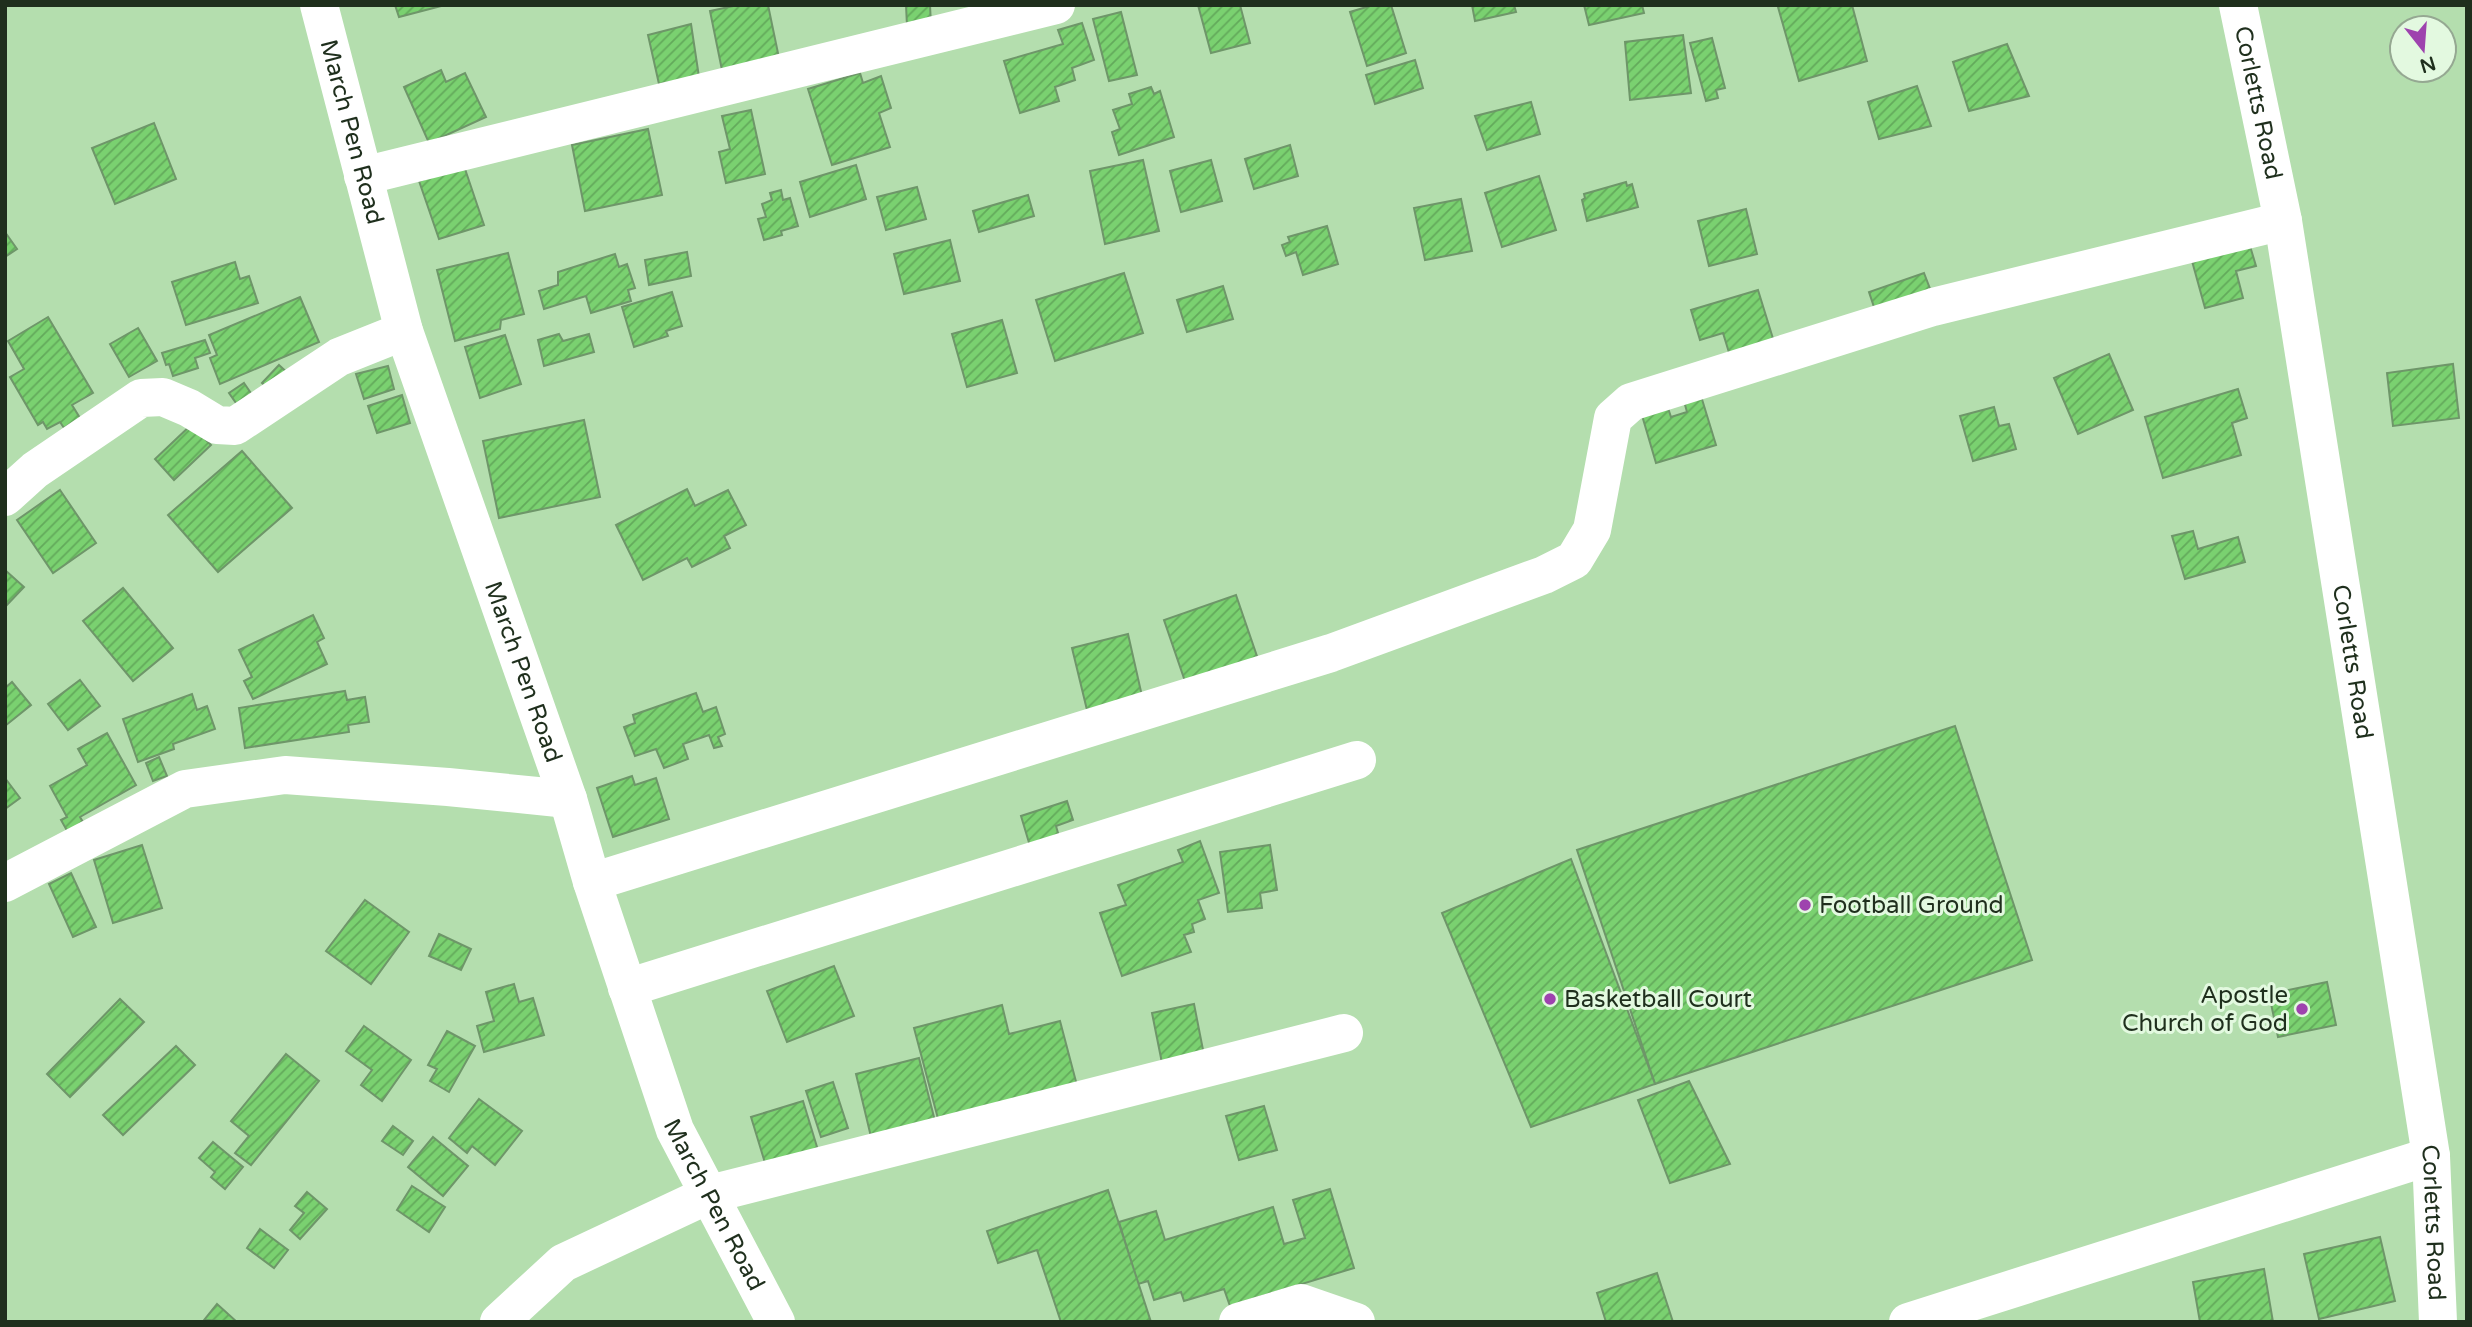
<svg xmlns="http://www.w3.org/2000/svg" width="2472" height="1327" font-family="'Varela Round',sans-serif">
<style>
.building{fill:url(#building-hatch);stroke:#6e9669;stroke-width:2}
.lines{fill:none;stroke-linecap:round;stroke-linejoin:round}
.street{stroke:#fff;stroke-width:38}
.poi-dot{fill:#9e43ae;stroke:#e3f9e0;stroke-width:2.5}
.labels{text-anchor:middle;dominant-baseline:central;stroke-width:6;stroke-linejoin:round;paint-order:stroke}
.street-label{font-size:24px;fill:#1f2f1d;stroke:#e3f9e0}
.poi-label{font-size:24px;fill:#1f2f1d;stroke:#e3f9e0;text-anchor:start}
</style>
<defs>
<pattern id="building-hatch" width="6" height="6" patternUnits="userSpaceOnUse" patternTransform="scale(1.75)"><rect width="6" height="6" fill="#7ad170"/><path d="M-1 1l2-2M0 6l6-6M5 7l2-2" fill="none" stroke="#63aa5b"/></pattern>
</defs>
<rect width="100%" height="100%" fill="#b4deae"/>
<g class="building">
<path d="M 395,5 L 445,5 L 399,17 Z"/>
<path d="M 738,5 L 768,5 L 779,58 L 722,70 L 710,11 Z"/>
<path d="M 906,5 L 930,5 L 931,25 L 907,26 Z"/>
<path d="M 1198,5 L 1240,5 L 1250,43 L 1211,53 Z"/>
<path d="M 1373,5 L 1391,5 L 1406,53 L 1367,66 L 1350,12 Z"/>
<path d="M 1472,5 L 1514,5 L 1516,12 L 1475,21 Z"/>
<path d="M 1584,5 L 1642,5 L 1644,13 L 1589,25 Z"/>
<path d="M 1782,5 L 1852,5 L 1867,61 L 1799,81 L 1778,7 Z"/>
<path d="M 1121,12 L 1137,75 L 1109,81 L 1093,19 Z"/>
<path d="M 1082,23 L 1094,60 L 1072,68 L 1075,80 L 1055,87 L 1059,101 L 1020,113 L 1004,61 L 1063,44 L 1058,30 Z"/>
<path d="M 691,24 L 699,77 L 659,84 L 648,35 Z"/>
<path d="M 1683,35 L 1691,93 L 1630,100 L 1625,42 Z"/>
<path d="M 1712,38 L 1725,88 L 1716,90 L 1718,98 L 1706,101 L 1690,43 Z"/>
<path d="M 2007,44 L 2029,96 L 1969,111 L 1953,62 Z"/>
<path d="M 1415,60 L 1423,88 L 1375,104 L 1366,75 Z"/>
<path d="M 441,70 L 446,82 L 465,73 L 486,117 L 429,143 L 404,87 Z"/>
<path d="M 860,73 L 863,83 L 881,76 L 891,108 L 879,113 L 890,147 L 832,165 L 808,89 Z"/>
<path d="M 1917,86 L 1931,126 L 1879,139 L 1868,102 Z"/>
<path d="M 1151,87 L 1154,94 L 1160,91 L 1174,137 L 1119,155 L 1112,132 L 1120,129 L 1113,110 L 1132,104 L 1129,94 Z"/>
<path d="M 1531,102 L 1540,134 L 1487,150 L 1475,116 Z"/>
<path d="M 751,110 L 765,174 L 726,183 L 719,152 L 730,149 L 722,116 Z"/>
<path d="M 154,123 L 176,179 L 115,204 L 92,148 Z"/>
<path d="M 648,129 L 662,195 L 585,211 L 572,145 Z"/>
<path d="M 1290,145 L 1298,176 L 1254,189 L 1245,159 Z"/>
<path d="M 1143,160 L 1159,231 L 1105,244 L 1090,171 Z"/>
<path d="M 1211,160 L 1222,201 L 1181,212 L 1170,171 Z"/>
<path d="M 856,165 L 866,199 L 810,217 L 800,182 Z"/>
<path d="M 464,166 L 484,225 L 439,239 L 419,181 Z"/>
<path d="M 1539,176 L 1556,230 L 1502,247 L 1485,193 Z"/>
<path d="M 1626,182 L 1627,186 L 1632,184 L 1638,207 L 1587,221 L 1582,200 L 1585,198 L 1584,194 Z"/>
<path d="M 917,187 L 926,219 L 886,230 L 877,197 Z"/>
<path d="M 781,190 L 783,200 L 790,198 L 798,226 L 781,231 L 782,235 L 764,240 L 758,219 L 766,217 L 762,204 L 772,200 L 770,193 Z"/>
<path d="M 1028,195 L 1034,216 L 979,232 L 973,211 Z"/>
<path d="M 1461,199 L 1472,251 L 1425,260 L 1414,208 Z"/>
<path d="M 1746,209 L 1757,254 L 1709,266 L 1698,221 Z"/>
<path d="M 1327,226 L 1338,264 L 1303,275 L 1296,252 L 1286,256 L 1282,245 L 1290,242 L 1288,237 Z"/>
<path d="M 5,232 L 17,249 L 5,257 Z"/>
<path d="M 950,240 L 960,281 L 904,294 L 894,254 Z"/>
<path d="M 2250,246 L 2256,266 L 2236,271 L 2243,298 L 2205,308 L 2192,261 Z"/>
<path d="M 687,252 L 691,276 L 649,285 L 645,260 Z"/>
<path d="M 508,253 L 524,314 L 501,320 L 500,329 L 455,341 L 437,270 Z"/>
<path d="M 615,254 L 619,267 L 627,264 L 635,288 L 628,290 L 631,301 L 591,313 L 586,296 L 544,309 L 539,291 L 558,285 L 558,272 Z"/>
<path d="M 235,262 L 240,279 L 249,276 L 258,303 L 186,325 L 172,282 Z"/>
<path d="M 1124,273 L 1143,333 L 1055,361 L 1036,300 Z"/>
<path d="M 1924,273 L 1932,294 L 1876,313 L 1869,292 Z"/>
<path d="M 1223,286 L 1233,319 L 1187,332 L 1177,300 Z"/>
<path d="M 1758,290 L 1775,345 L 1731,359 L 1723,333 L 1700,340 L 1691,310 Z"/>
<path d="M 672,292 L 682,326 L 666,331 L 668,336 L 634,347 L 622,307 Z"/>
<path d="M 300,297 L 319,342 L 220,384 L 210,358 L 217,355 L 209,335 Z"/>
<path d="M 48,317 L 93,393 L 72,405 L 80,418 L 64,428 L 60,422 L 47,429 L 43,422 L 38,425 L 10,377 L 24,369 L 8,341 Z"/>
<path d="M 1002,320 L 1017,373 L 967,387 L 952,334 Z"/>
<path d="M 138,328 L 157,361 L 129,377 L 110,344 Z"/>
<path d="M 559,334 L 563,341 L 589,334 L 594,352 L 544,366 L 538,340 Z"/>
<path d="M 505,335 L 521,384 L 480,398 L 465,347 Z"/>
<path d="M 205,340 L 210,353 L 195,358 L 198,368 L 173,376 L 169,364 L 166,365 L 162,353 Z"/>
<path d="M 2109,354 L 2133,410 L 2078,434 L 2054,378 Z"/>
<path d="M 2453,364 L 2459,418 L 2393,426 L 2387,373 Z"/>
<path d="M 279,365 L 291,376 L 274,394 L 262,383 Z"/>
<path d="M 388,366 L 394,389 L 364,399 L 356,374 Z"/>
<path d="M 244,383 L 257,402 L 243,413 L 229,393 Z"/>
<path d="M 2238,389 L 2247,418 L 2232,423 L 2241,455 L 2163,478 L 2145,417 Z"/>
<path d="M 402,395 L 410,423 L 377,433 L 368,406 Z"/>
<path d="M 1701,396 L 1716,445 L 1656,463 L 1641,412 L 1667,405 L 1671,417 L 1687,412 L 1684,401 Z"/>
<path d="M 1994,407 L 1999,426 L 2009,424 L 2016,449 L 1973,461 L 1960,416 Z"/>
<path d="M 584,420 L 600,497 L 499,518 L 483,441 Z"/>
<path d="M 191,425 L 211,445 L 174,480 L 155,459 Z"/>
<path d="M 242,451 L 292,508 L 218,572 L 168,515 Z"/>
<path d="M 687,489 L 695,506 L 728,490 L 746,525 L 724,536 L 730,548 L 692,567 L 687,558 L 643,580 L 616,525 Z"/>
<path d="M 60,490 L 96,543 L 53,573 L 17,520 Z"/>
<path d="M 2193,531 L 2198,549 L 2238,537 L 2245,562 L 2185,579 L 2172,536 Z"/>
<path d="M 5,570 L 24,587 L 5,607 Z"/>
<path d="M 123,588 L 173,648 L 133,681 L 83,621 Z"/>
<path d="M 1236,595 L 1260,665 L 1188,690 L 1164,620 Z"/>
<path d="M 313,615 L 324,638 L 317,642 L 327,664 L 253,699 L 244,681 L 252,677 L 239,650 Z"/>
<path d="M 1128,634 L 1142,696 L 1087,710 L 1072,648 Z"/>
<path d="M 80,680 L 100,706 L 68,730 L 48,704 Z"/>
<path d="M 12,682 L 31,705 L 5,726 L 5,688 Z"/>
<path d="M 345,691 L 347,700 L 365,697 L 369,722 L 348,725 L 349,732 L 245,748 L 239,708 Z"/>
<path d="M 696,693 L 703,712 L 716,707 L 725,734 L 718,737 L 722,746 L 714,748 L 709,735 L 683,744 L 688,759 L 664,768 L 656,749 L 635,756 L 624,727 L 635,723 L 633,715 Z"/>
<path d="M 192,694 L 197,710 L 207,706 L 215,729 L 173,744 L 174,749 L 138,762 L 123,719 Z"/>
<path d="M 1955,726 L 2032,960 L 1655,1084 L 1577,850 Z"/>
<path d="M 107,733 L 136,785 L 80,817 L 86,827 L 70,836 L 61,820 L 67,817 L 50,786 L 87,765 L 78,749 Z"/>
<path d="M 159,757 L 167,776 L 153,781 L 146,763 Z"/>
<path d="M 632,776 L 635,785 L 656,778 L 669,819 L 613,837 L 597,788 Z"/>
<path d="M 5,778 L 20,798 L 5,809 Z"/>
<path d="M 1067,801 L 1073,820 L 1056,826 L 1062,847 L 1033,856 L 1021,816 Z"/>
<path d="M 1200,841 L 1219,893 L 1198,900 L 1205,919 L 1192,924 L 1194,932 L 1184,935 L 1191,952 L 1122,976 L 1100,913 L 1126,905 L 1118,885 L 1183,862 L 1178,850 Z"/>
<path d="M 142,845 L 162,908 L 113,923 L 94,860 Z"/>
<path d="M 1270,845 L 1277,890 L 1260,893 L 1262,908 L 1228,912 L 1220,852 Z"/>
<path d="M 1571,859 L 1655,1084 L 1531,1127 L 1442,913 Z"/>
<path d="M 71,873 L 96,927 L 73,937 L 49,884 Z"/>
<path d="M 365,900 L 409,932 L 371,984 L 326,951 Z"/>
<path d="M 439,934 L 471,949 L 461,970 L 429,956 Z"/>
<path d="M 834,966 L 854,1016 L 787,1042 L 767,991 Z"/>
<path d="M 2327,982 L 2336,1025 L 2278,1037 L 2269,994 Z"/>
<path d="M 514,984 L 519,1002 L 533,998 L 544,1035 L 484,1052 L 477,1026 L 494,1021 L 486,992 Z"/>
<path d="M 120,999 L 144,1022 L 70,1097 L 47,1074 Z"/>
<path d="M 1194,1004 L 1204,1055 L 1162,1063 L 1152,1013 Z"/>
<path d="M 1002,1005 L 1009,1034 L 1060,1021 L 1079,1093 L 941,1130 L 914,1028 Z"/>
<path d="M 364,1026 L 411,1060 L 382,1101 L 361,1085 L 372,1070 L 346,1051 Z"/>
<path d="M 447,1031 L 475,1046 L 449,1092 L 430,1081 L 437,1069 L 428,1065 Z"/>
<path d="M 176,1046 L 195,1065 L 123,1135 L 103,1115 Z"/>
<path d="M 286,1054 L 319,1081 L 251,1165 L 235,1153 L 249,1136 L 231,1121 Z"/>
<path d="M 919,1058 L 936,1125 L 872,1141 L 856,1074 Z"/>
<path d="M 1689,1081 L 1730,1164 L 1670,1183 L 1638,1100 Z"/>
<path d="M 833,1082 L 848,1128 L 821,1137 L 806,1091 Z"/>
<path d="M 479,1099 L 522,1131 L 495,1165 L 472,1146 L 467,1153 L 449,1138 Z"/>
<path d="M 803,1101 L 821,1160 L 769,1176 L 751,1117 Z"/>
<path d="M 1264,1106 L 1277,1150 L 1239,1160 L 1226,1116 Z"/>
<path d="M 393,1126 L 413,1141 L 403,1155 L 382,1141 Z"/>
<path d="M 433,1137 L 468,1166 L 443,1196 L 408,1167 Z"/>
<path d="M 213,1142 L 243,1167 L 225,1189 L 211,1177 L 215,1172 L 199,1158 Z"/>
<path d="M 412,1186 L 445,1207 L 429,1232 L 397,1210 Z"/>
<path d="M 1330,1189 L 1354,1268 L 1230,1306 L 1224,1289 L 1184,1301 L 1181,1292 L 1154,1300 L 1148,1281 L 1138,1284 L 1119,1222 L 1156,1211 L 1165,1240 L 1273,1207 L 1284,1244 L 1305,1238 L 1293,1200 Z"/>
<path d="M 1108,1190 L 1151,1322 L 1061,1322 L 1037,1250 L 998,1263 L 987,1231 Z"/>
<path d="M 307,1192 L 327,1209 L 300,1239 L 290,1230 L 304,1213 L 295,1206 Z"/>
<path d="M 260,1229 L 288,1250 L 274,1268 L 247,1248 Z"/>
<path d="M 2380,1237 L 2395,1301 L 2319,1319 L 2304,1254 Z"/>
<path d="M 2264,1269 L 2273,1322 L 2200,1322 L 2193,1282 Z"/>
<path d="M 1657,1273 L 1673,1322 L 1606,1322 L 1597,1293 Z"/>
<path d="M 217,1304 L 237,1322 L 204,1320 Z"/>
</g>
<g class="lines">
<g class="street">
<path id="s1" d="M 319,5 L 404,331 L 568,799 L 592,882 L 675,1130 L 776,1322"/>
<path id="s2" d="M 2238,5 L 2283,221 L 2431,1156 L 2438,1322"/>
<path d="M 363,176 L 1056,5"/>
<path d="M 5,497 L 35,470 L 141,398 L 163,397 L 189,408 L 217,425 L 235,426 L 339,357 L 404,331"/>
<path d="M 592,882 L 1331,653 L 1544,575 L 1574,560 L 1592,530 L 1613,418 L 1631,402 L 1933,307 L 2283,221"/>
<path d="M 5,883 L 185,789 L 285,775 L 448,787 L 568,799"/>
<path d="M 627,988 L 1357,760"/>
<path d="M 499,1322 L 563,1263 L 710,1194 L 1344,1033"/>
<path d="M 1238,1322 L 1301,1303 L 1356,1322"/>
<path d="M 1908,1322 L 2431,1156"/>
</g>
</g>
<g class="poi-dot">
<circle cx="1805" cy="905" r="7"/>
<circle cx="1550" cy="999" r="7"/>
<circle cx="2302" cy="1009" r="7"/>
</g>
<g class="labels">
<g class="street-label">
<text stroke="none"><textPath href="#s2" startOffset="100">Corletts Road</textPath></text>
<text stroke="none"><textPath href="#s1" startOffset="131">March Pen Road</textPath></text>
<text stroke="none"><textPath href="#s2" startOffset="667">Corletts Road</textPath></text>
<text stroke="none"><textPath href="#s1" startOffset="698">March Pen Road</textPath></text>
<text stroke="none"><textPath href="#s1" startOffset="1265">March Pen Road</textPath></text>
<text stroke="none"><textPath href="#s2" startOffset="1234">Corletts Road</textPath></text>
</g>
<g class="poi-label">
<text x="1819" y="905">Football Ground</text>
<text x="2288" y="995" text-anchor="end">Apostle<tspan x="2288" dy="28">Church of God</tspan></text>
<text x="1564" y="999">Basketball Court</text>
</g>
</g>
<rect width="2472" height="1327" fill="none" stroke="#1f2f1d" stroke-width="14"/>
<g transform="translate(2423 49) rotate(163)"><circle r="33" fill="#e3f9e0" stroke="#95a892" stroke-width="2"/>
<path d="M0-5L12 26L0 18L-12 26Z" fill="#9e43ae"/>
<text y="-10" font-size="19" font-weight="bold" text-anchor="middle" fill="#1f2f1d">N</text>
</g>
</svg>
